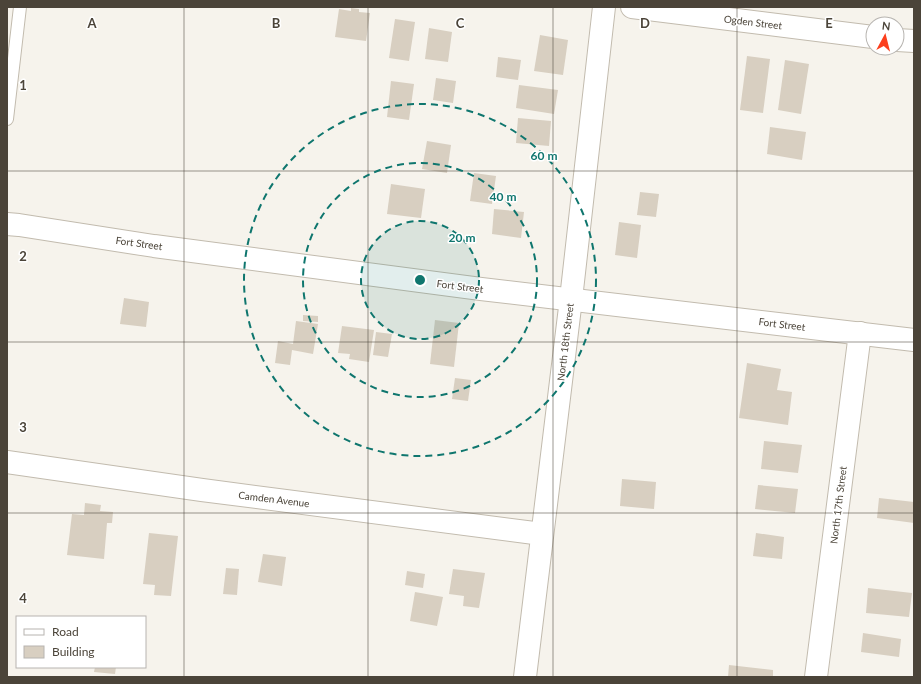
<svg xmlns="http://www.w3.org/2000/svg" width="921" height="684" font-family="Lato,sans-serif">
<style>
.building{fill:#d8cfc1}
.lines{fill:none;stroke-linecap:round;stroke-linejoin:round}
.lane-casing{stroke:#c2bbae;stroke-width:14}
.street-casing{stroke:#c2bbae;stroke-width:24}
.lane{stroke:#fff;stroke-width:12}
.street{stroke:#fff;stroke-width:22}
.grid{fill:none;stroke:#4b4439;stroke-width:1;stroke-opacity:0.55}
.ring{fill:none;stroke:#0f766e;stroke-width:2;stroke-dasharray:7 5}
.labels{text-anchor:middle;dominant-baseline:central;stroke-width:3;stroke-linejoin:round;paint-order:stroke}
.street-label{font-size:10px;fill:#4b4439;stroke:#fff}
.grid-label{font-size:13px;text-anchor:middle;font-weight:bold;fill:#4b4439;stroke:#fff;stroke-width:3;stroke-linejoin:round;paint-order:stroke}
.centre{fill:#0f766e;stroke:#fff;stroke-width:2}
.ring-label{font-size:12px;text-anchor:middle;font-weight:bold;fill:#0f766e;stroke:#fff;stroke-width:3;stroke-linejoin:round;paint-order:stroke}
</style>
<rect width="100%" height="100%" fill="#f6f3ec"/>
<g class="building">
<path d="M 351,8 L 359,9 L 359,12 L 370,13 L 366,41 L 335,37 L 339,9 L 351,11 Z"/>
<path d="M 395,19 L 415,22 L 409,61 L 389,58 Z"/>
<path d="M 429,28 L 452,32 L 448,62 L 425,59 Z"/>
<path d="M 540,35 L 568,40 L 563,75 L 534,71 Z"/>
<path d="M 747,56 L 770,59 L 763,113 L 740,110 Z"/>
<path d="M 498,57 L 521,60 L 518,80 L 496,77 Z"/>
<path d="M 785,60 L 809,64 L 801,114 L 778,110 Z"/>
<path d="M 436,78 L 456,81 L 453,103 L 433,100 Z"/>
<path d="M 391,81 L 414,84 L 409,120 L 387,117 Z"/>
<path d="M 519,85 L 558,90 L 554,114 L 516,108 Z"/>
<path d="M 518,118 L 551,121 L 549,146 L 516,143 Z"/>
<path d="M 770,127 L 806,132 L 802,160 L 767,154 Z"/>
<path d="M 427,141 L 451,145 L 447,173 L 422,169 Z"/>
<path d="M 474,173 L 496,176 L 492,204 L 470,201 Z"/>
<path d="M 391,184 L 425,189 L 421,218 L 387,214 Z"/>
<path d="M 640,192 L 659,194 L 656,217 L 637,215 Z"/>
<path d="M 494,209 L 524,212 L 521,238 L 492,234 Z"/>
<path d="M 619,222 L 641,225 L 637,258 L 615,255 Z"/>
<path d="M 124,298 L 149,302 L 146,327 L 120,324 Z"/>
<path d="M 303,315 L 318,316 L 318,322 L 303,321 Z"/>
<path d="M 435,320 L 459,323 L 454,367 L 430,364 Z"/>
<path d="M 296,321 L 318,324 L 313,354 L 292,350 L 290,365 L 275,363 L 278,341 L 293,344 Z"/>
<path d="M 342,326 L 374,330 L 369,362 L 349,359 L 350,354 L 338,353 Z"/>
<path d="M 376,332 L 392,334 L 388,357 L 373,355 Z"/>
<path d="M 747,363 L 781,369 L 777,390 L 792,392 L 788,425 L 739,418 Z"/>
<path d="M 455,378 L 471,380 L 468,401 L 452,399 Z"/>
<path d="M 764,441 L 802,445 L 798,473 L 761,469 Z"/>
<path d="M 622,479 L 656,482 L 654,509 L 620,506 Z"/>
<path d="M 758,485 L 798,489 L 795,513 L 755,509 Z"/>
<path d="M 879,498 L 914,502 L 914,523 L 877,518 Z"/>
<path d="M 85,503 L 101,505 L 100,511 L 113,512 L 112,523 L 107,523 L 104,559 L 67,555 L 72,514 L 84,515 Z"/>
<path d="M 149,533 L 178,536 L 171,596 L 154,595 L 155,585 L 143,584 Z"/>
<path d="M 756,533 L 784,537 L 782,559 L 753,556 Z"/>
<path d="M 263,554 L 286,557 L 282,586 L 258,582 Z"/>
<path d="M 226,568 L 239,569 L 237,595 L 223,594 Z"/>
<path d="M 453,569 L 485,573 L 479,608 L 463,606 L 464,596 L 449,594 Z"/>
<path d="M 407,571 L 425,574 L 423,588 L 405,585 Z"/>
<path d="M 868,588 L 912,593 L 909,617 L 866,613 Z"/>
<path d="M 415,592 L 443,597 L 437,626 L 410,621 Z"/>
<path d="M 863,633 L 901,639 L 899,657 L 861,652 Z"/>
<path d="M 729,665 L 773,670 L 773,677 L 728,677 Z"/>
<path d="M 95,667 L 116,667 L 115,674 L 94,672 Z"/>
</g>
<g class="lines">
<defs>
<path id="lane" d="M 7,119 L 20,7"/>
<g id="street">
<path d="M 632,7 L 873,37"/>
<path d="M 897,40 L 914,41"/>
<path d="M 7,224 L 19,225 L 154,246 L 481,289 L 914,340"/>
<path d="M 7,462 L 202,490 L 542,534"/>
<path d="M 525,677 L 571,299 L 604,7"/>
<path d="M 816,677 L 860,333"/>
</g>
</defs>
<use href="#lane" class="lane-casing"/>
<use href="#street" class="street-casing"/>
<use href="#lane" class="lane"/>
<use href="#street" class="street"/>
</g>
<path class="grid" d="M 184,7 L 184,677M 368,7 L 368,677M 553,7 L 553,677M 737,7 L 737,677M 7,171 L 914,171M 7,342 L 914,342M 7,513 L 914,513"/>
<circle cx="420" cy="280" r="59" fill="#0f766e" fill-opacity=".12"/>
<g class="ring">
<circle cx="420" cy="280" r="59"/>
<circle cx="420" cy="280" r="117"/>
<circle cx="420" cy="280" r="176"/>
</g>
<g class="labels">
<g class="street-label">
<text transform="translate(753 22) rotate(7)">Ogden Street</text>
<text transform="translate(139 243) rotate(8)">Fort Street</text>
<text transform="translate(460 286) rotate(7)">Fort Street</text>
<text transform="translate(782 324) rotate(7)">Fort Street</text>
<text transform="translate(565 342) rotate(-83)">North 18th Street</text>
<text transform="translate(274 499) rotate(7)">Camden Avenue</text>
<text transform="translate(838 505) rotate(-83)">North 17th Street</text>
</g>
</g>
<g class="grid-label">
<text x="92" y="28">A</text>
<text x="276" y="28">B</text>
<text x="460" y="28">C</text>
<text x="645" y="28">D</text>
<text x="829" y="28">E</text>
<text x="23" y="90">1</text>
<text x="23" y="261">2</text>
<text x="23" y="432">3</text>
<text x="23" y="603">4</text>
</g>
<circle cx="420" cy="280" r="6" class="centre"/>
<g class="ring-label">
<text x="544" y="160">60 m</text>
<text x="503" y="201">40 m</text>
<text x="462" y="242">20 m</text>
</g>
<rect width="921" height="684" fill="none" stroke="#4b4439" stroke-width="16"/>
<rect x="16" y="616" width="130" height="52" fill="#ffffff" stroke="#b7b4b0"/>
<rect x="24" y="629" width="20" height="6" fill="#ffffff" stroke="#b7b4b0"/>
<text x="52" y="636" font-size="12" fill="#4b4439">Road</text>
<rect x="24" y="646" width="20" height="12" fill="#d8cfc1" stroke="#b7b4b0"/>
<text x="52" y="656" font-size="12" fill="#4b4439">Building</text>
<g transform="translate(885 36) rotate(7)"><circle r="19" fill="#ffffff" stroke="#b7b4b0"/>
<path d="M0-3L7 15L0 10L-7 15Z" fill="#fc3f1d"/>
<text y="-6" font-size="11" font-weight="bold" text-anchor="middle" fill="#4b4439">N</text>
</g>
</svg>
